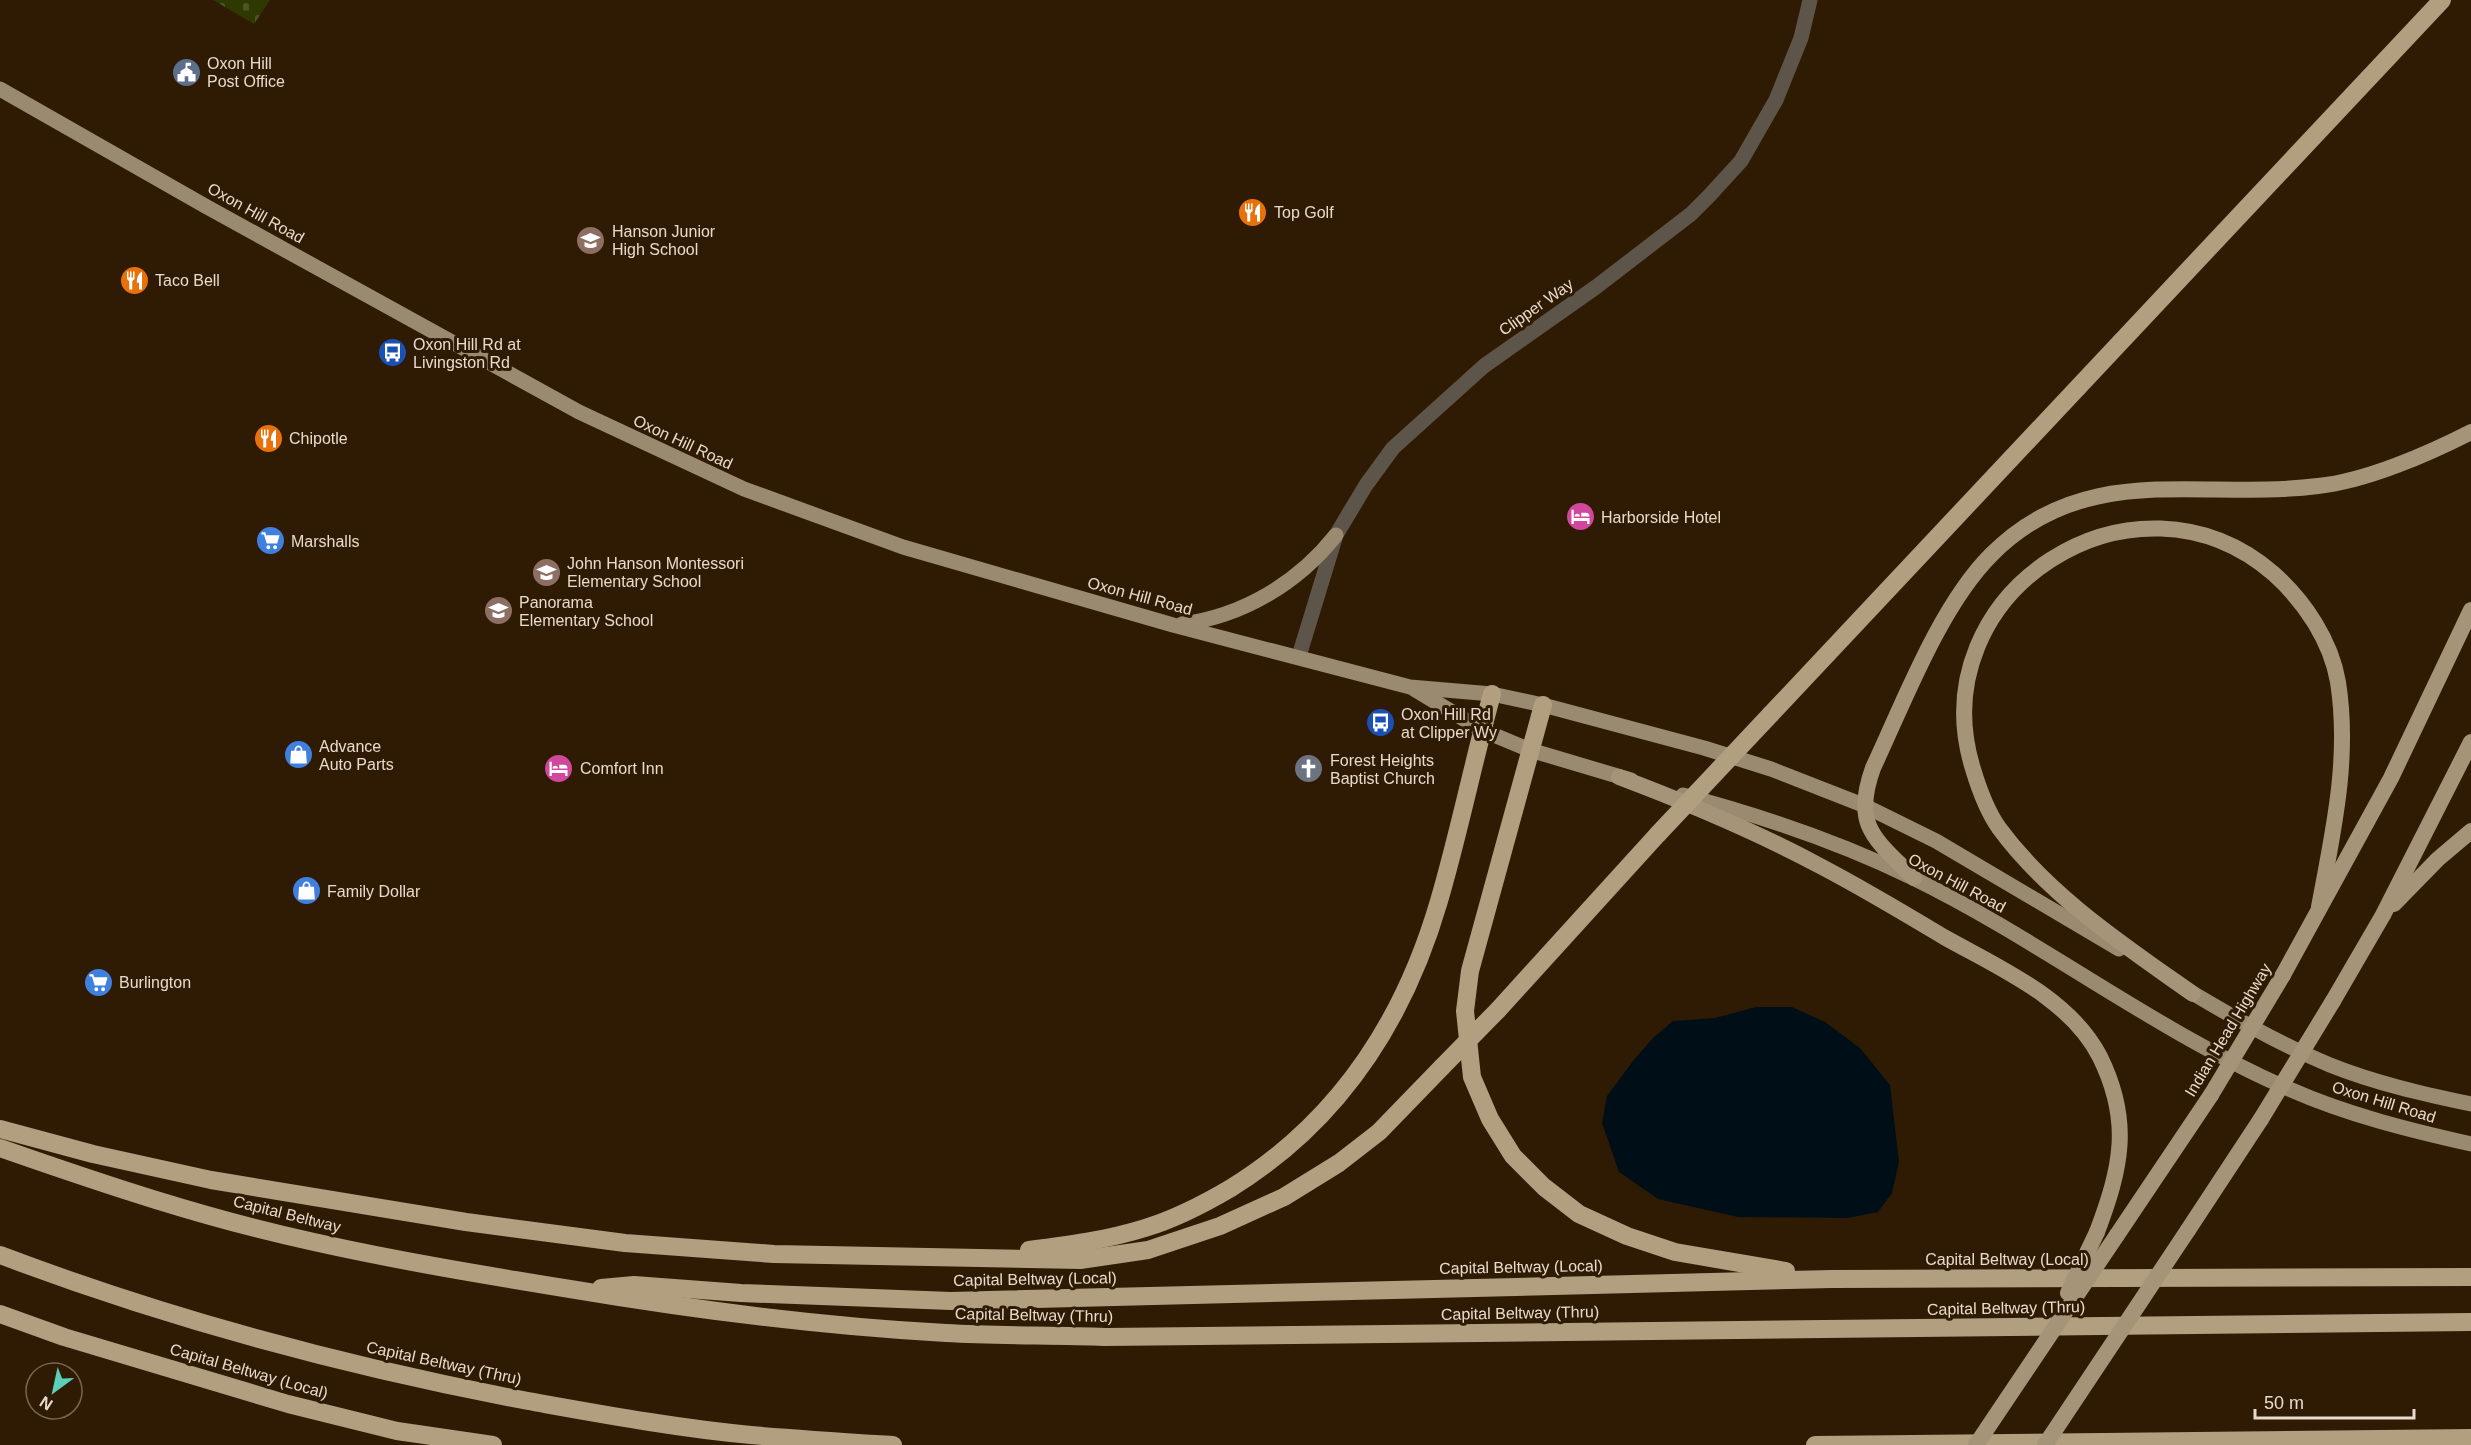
<svg xmlns="http://www.w3.org/2000/svg" width="2471" height="1445" font-family="Arial,sans-serif">
<style>
.cemetery{fill:url(#cemetery-stones)}
.water{fill:#000f17}
.lines{fill:none;stroke-linecap:round;stroke-linejoin:round}
.minor{stroke:#5d5549;stroke-width:15}
.primary{stroke:#9a8a70;stroke-width:15}
.trunk{stroke:#a69478;stroke-width:16}
.motorway{stroke:#b29f7f;stroke-width:18}
.trunk-bridge{stroke:#a69478;stroke-width:16}
.motorway-bridge{stroke:#b29f7f;stroke-width:18}
.labels{text-anchor:middle;dominant-baseline:central;stroke-width:6;stroke-linejoin:round;paint-order:stroke}
.poi-label{font-size:16px;fill:#e8dacc;stroke:#2f1b03;text-anchor:start}
.street-label{font-size:16px;fill:#e8dacc;stroke:#2f1b03}
</style>
<defs>
<pattern id="cemetery-stones" width="16" height="16" patternUnits="userSpaceOnUse" patternTransform="scale(1.5)"><rect width="16" height="16" fill="#2e3902"/><path d="M2 7V4a2 2 0 0 1 4 0v3zM10 15v-3a2 2 0 0 1 4 0v3z" fill="#4c5526"/></pattern>
</defs>
<rect width="100%" height="100%" fill="#2f1b03"/>
<path class="cemetery" d="M 213,0 L 270,0 L 254,24 Z"/>
<path class="water" d="M 1756,1007 L 1792,1007 L 1825,1022 L 1860,1048 L 1890,1085 L 1899,1162 L 1892,1193 L 1878,1212 L 1848,1218 L 1738,1217 L 1658,1199 L 1619,1172 L 1602,1123 L 1607,1096 L 1633,1061 L 1653,1038 L 1673,1021 L 1715,1018 Z"/>
<g class="lines">
<path class="minor" d="M 1299,656 L 1336,535 L 1366,485 L 1393,448 L 1484,366 L 1596,287 L 1691,214 L 1709,196 L 1741,161 L 1776,100 L 1801,38 L 1810,0"/>
<g class="primary">
<path d="M 0,89 L 207,207 L 579,412 L 744,489 L 903,547 L 1173,625 L 1410,687 L 1492,694 L 1543,705 L 1704,748 L 1771,769 L 1863,805 L 1936,841 L 2119,949"/>
<path d="M 1182,624 C 1243,616 1298,583 1336,535"/>
<path d="M 1414,689 L 1482,730 L 1530,750 L 1631,780"/>
<path d="M 1683,795 C 1762,816 1839,842 1913,878 C 2042,941 2157,1032 2289,1089 C 2348,1115 2409,1130 2471,1144"/>
<path d="M 2184,988 C 2231,1016 2279,1044 2330,1065 C 2375,1083 2423,1094 2471,1104"/>
</g>
<g class="trunk">
<path d="M 1619,777 C 1688,803 1757,832 1822,867 C 1864,889 1904,913 1944,937 C 1999,968 2070,998 2100,1057 C 2132,1122 2121,1168 2097,1232"/>
<path d="M 1914,878 C 1875,839 1852,826 1873,768 C 1904,702 1940,606 1991,555 C 2086,459 2200,501 2318,486 C 2366,481 2428,454 2471,432"/>
<path d="M 2394,904 L 2438,859 L 2471,831"/>
<path d="M 2283,975 L 2391,778 L 2471,610"/>
<path d="M 2193,994 C 2125,946 2049,896 1999,828 C 1987,811 1979,789 1973,769 C 1918,592 2135,453 2274,574 C 2305,602 2331,641 2338,682 C 2350,759 2333,832 2319,907"/>
<path d="M 2333,1001 L 2383,915 L 2471,742"/>
<path d="M 2188,1230 L 2261,1119"/>
<path d="M 2117,1235 L 2211,1095"/>
</g>
<g class="motorway">
<path d="M 1543,705 L 1470,971 L 1465,1011 L 1472,1077 L 1490,1119 L 1513,1156 L 1544,1187 L 1579,1214 L 1627,1236 L 1675,1252 L 1786,1271"/>
<path d="M 1771,714 L 2442,0"/>
<path d="M 1498,1010 L 1658,834"/>
<path d="M 0,1129 L 93,1154 L 211,1180 L 466,1222 L 625,1243 L 774,1254 L 1080,1260 L 1148,1250 L 1220,1226 L 1284,1197 L 1339,1163 L 1379,1132 L 1442,1067"/>
<path d="M 0,1148 C 103,1184 207,1219 314,1242 C 399,1261 484,1275 570,1289 C 695,1310 820,1326 946,1333 C 999,1336 1052,1335 1105,1337 L 2471,1322"/>
<path d="M 1029,1250 C 1068,1245 1107,1240 1145,1228 C 1175,1219 1204,1204 1231,1188 C 1338,1122 1404,1021 1439,901 C 1459,833 1473,763 1492,694"/>
<path d="M 0,1255 C 172,1320 348,1367 528,1401 C 601,1414 676,1428 751,1435 C 798,1439 846,1442 893,1445"/>
<path d="M 601,1288 L 634,1285 L 741,1293 L 951,1301 L 1832,1279 L 2471,1277"/>
<path d="M 0,1314 L 64,1337 L 288,1404 L 397,1431 L 493,1445"/>
<path d="M 1815,1445 L 2471,1438"/>
</g>
<g class="trunk-bridge">
<path d="M 2211,1095 L 2283,975"/>
<path d="M 2261,1119 L 2333,1001"/>
<path d="M 2068,1293 L 2097,1232"/>
<path d="M 1976,1445 L 2117,1235"/>
<path d="M 2045,1445 L 2188,1230"/>
</g>
<g class="motorway-bridge">
<path d="M 1658,834 L 1771,714"/>
<path d="M 1442,1067 L 1498,1010"/>
</g>
</g>
<defs>
<symbol id="civic-disc" viewBox="-11 -11 22 22"><circle r="9.5" fill="#5c6f8a" stroke="#2f1b03"/><path d="M-.6-6.5H3V-4.5H.6V-3L4-1V1h2V6H-6V1h2V-1L-.6-3ZM-1.2 2.5V6h2.4V2.5Z" fill="#fff"/></symbol>
<symbol id="restaurant-disc" viewBox="-11 -11 22 22"><circle r="9.5" fill="#e8710a" stroke="#2f1b03"/><path d="M-5-6h1v4h1v-4h1v4h1v-4h1v5L-1.5 .5V6h-2V.5L-5-1ZM5-6V6H3V1.5H1.5Q1.5-4 5-6Z" fill="#fff"/></symbol>
<symbol id="school-disc" viewBox="-11 -11 22 22"><circle r="9.5" fill="#8d6e63" stroke="#2f1b03"/><path d="M0-5L7-2L0 1L-7-2ZM-4 1L0 2.5L4 1V4Q0 6-4 4Z" fill="#fff"/></symbol>
<symbol id="bus-disc" viewBox="-11 -11 22 22"><circle r="9.5" fill="#1a4fb4" stroke="#2f1b03"/><path d="M-5-6H5V4H4V6H2V4H-2V6H-4V4H-5ZM-3.5-4V0h7V-4ZM-3.5 1.2v1.5H-2V1.2ZM2 1.2v1.5H3.5V1.2Z" fill="#fff"/></symbol>
<symbol id="hotel-disc" viewBox="-11 -11 22 22"><circle r="9.5" fill="#d1479c" stroke="#2f1b03"/><path d="M-6-4.5h1.5V1H6V5H4.5V3h-9V5H-6ZM-4 0a1.8 1.8 0 1 1 3.6 0ZM.5 0V-2.5h3Q6-2.5 6 0Z" fill="#fff"/></symbol>
<symbol id="supermarket-disc" viewBox="-11 -11 22 22"><circle r="9.5" fill="#3f7fe0" stroke="#2f1b03"/><path d="M-6-5.5h2.5l.6 2H6L4.5 2H-2.5L-4.4-4H-6ZM-1.5 3.2a1.3 1.3 0 1 0 .1 0ZM3 3.2a1.3 1.3 0 1 0 .1 0Z" fill="#fff"/></symbol>
<symbol id="shop-disc" viewBox="-11 -11 22 22"><circle r="9.5" fill="#3f7fe0" stroke="#2f1b03"/><path d="M-5-2.5h2.3a2.7 3.5 0 0 1 5.4 0H5L5.5 6h-11ZM-1.5-2.5h3a1.5 2.3 0 0 0-3 0Z" fill="#fff"/></symbol>
<symbol id="church-disc" viewBox="-11 -11 22 22"><circle r="9.5" fill="#6b7280" stroke="#2f1b03"/><path d="M-1.2-6h2.4v3.5h3.3v2.4h-3.3V6h-2.4V-.1h-3.3v-2.4h3.3Z" fill="#fff"/></symbol>
</defs>
<g fill-rule="evenodd">
<use href="#civic-disc" x="170" y="56" width="33" height="33"/>
<use href="#restaurant-disc" x="1236" y="196" width="33" height="33"/>
<use href="#school-disc" x="574" y="224" width="33" height="33"/>
<use href="#restaurant-disc" x="118" y="264" width="33" height="33"/>
<use href="#bus-disc" x="376" y="336" width="33" height="33"/>
<use href="#restaurant-disc" x="252" y="422" width="33" height="33"/>
<use href="#hotel-disc" x="1564" y="500" width="33" height="33"/>
<use href="#supermarket-disc" x="254" y="524" width="33" height="33"/>
<use href="#school-disc" x="530" y="556" width="33" height="33"/>
<use href="#school-disc" x="482" y="594" width="33" height="33"/>
<use href="#bus-disc" x="1364" y="706" width="33" height="33"/>
<use href="#shop-disc" x="282" y="738" width="33" height="33"/>
<use href="#hotel-disc" x="542" y="752" width="33" height="33"/>
<use href="#church-disc" x="1292" y="752" width="33" height="33"/>
<use href="#shop-disc" x="290" y="874" width="33" height="33"/>
<use href="#supermarket-disc" x="82" y="966" width="33" height="33"/>
</g>
<g class="labels">
<g class="poi-label">
<text x="207" y="63">Oxon Hill<tspan x="207" dy="18">Post Office</tspan></text>
<text x="1274" y="212">Top Golf</text>
<text x="612" y="231">Hanson Junior<tspan x="612" dy="18">High School</tspan></text>
<text x="155" y="280">Taco Bell</text>
<text x="413" y="344">Oxon Hill Rd at<tspan x="413" dy="18">Livingston Rd</tspan></text>
<text x="289" y="438">Chipotle</text>
<text x="1601" y="517">Harborside Hotel</text>
<text x="291" y="541">Marshalls</text>
<text x="567" y="563">John Hanson Montessori<tspan x="567" dy="18">Elementary School</tspan></text>
<text x="519" y="602">Panorama<tspan x="519" dy="18">Elementary School</tspan></text>
<text x="1401" y="714">Oxon Hill Rd<tspan x="1401" dy="18">at Clipper Wy</tspan></text>
<text x="319" y="746">Advance<tspan x="319" dy="18">Auto Parts</tspan></text>
<text x="1330" y="760">Forest Heights<tspan x="1330" dy="18">Baptist Church</tspan></text>
<text x="580" y="768">Comfort Inn</text>
<text x="327" y="891">Family Dollar</text>
<text x="119" y="982">Burlington</text>
</g>
<g class="street-label">
<text transform="translate(256 213) rotate(29)">Oxon Hill Road</text>
<text transform="translate(1536 307) rotate(-35)">Clipper Way</text>
<text transform="translate(683 442) rotate(25)">Oxon Hill Road</text>
<text transform="translate(1140 596) rotate(15)">Oxon Hill Road</text>
<text transform="translate(1957 883) rotate(28)">Oxon Hill Road</text>
<text transform="translate(2228 1030) rotate(-59)">Indian Head Highway</text>
<text transform="translate(2384 1102) rotate(17)">Oxon Hill Road</text>
<text transform="translate(287 1214) rotate(14)">Capital Beltway</text>
<text x="2007" y="1259">Capital Beltway (Local)</text>
<text transform="translate(1521 1267) rotate(-1)">Capital Beltway (Local)</text>
<text transform="translate(1035 1279) rotate(-1)">Capital Beltway (Local)</text>
<text transform="translate(2006 1308) rotate(-1)">Capital Beltway (Thru)</text>
<text transform="translate(1520 1313) rotate(-1)">Capital Beltway (Thru)</text>
<text transform="translate(1034 1315) rotate(1)">Capital Beltway (Thru)</text>
<text transform="translate(444 1363) rotate(12)">Capital Beltway (Thru)</text>
<text transform="translate(249 1371) rotate(16)">Capital Beltway (Local)</text>
</g>
</g>
<g transform="translate(54 1391) rotate(213)"><circle r="28" fill="#2f1b03" stroke="#796753" stroke-width="1.5"/>
<path d="M0-4.5L10 22L0 15L-10 22Z" fill="#5dceb8"/>
<text y="-9" font-size="16" font-weight="bold" text-anchor="middle" fill="#e8dacc">N</text>
</g>
<path d="M2255 1409v9h159v-9" fill="none" stroke="#e8dacc" stroke-width="3"/>
<text x="2264" y="1409" font-size="18" fill="#e8dacc" stroke="#2f1b03" stroke-width="4.5" paint-order="stroke">50 m</text>
</svg>
